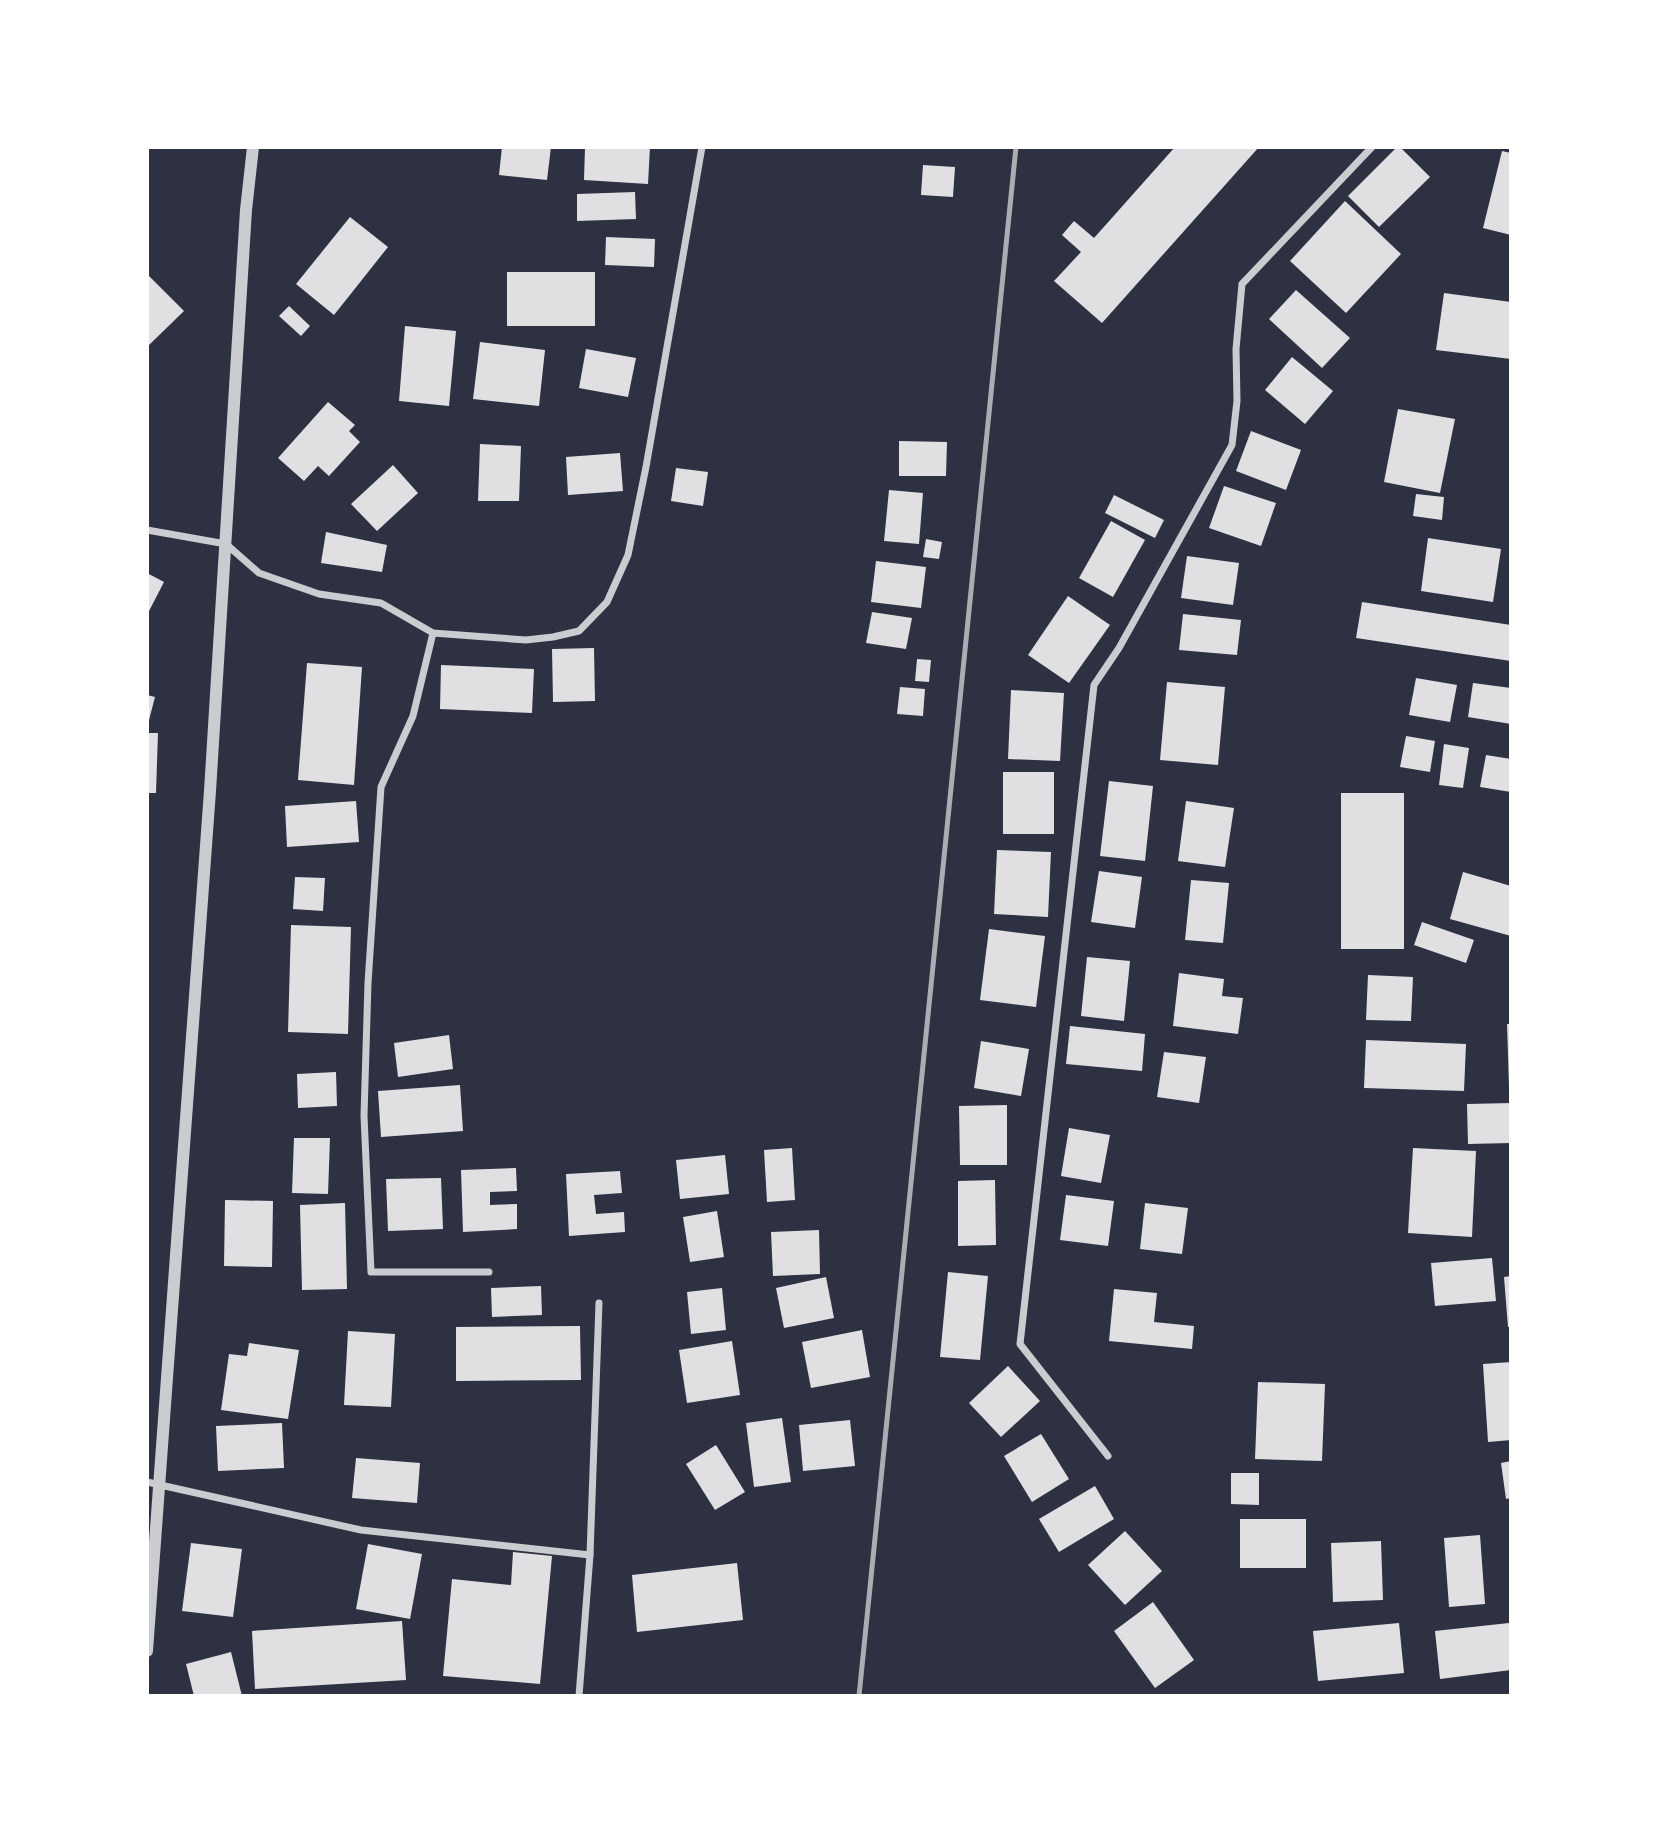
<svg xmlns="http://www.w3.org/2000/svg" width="1658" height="1843" font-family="Roboto,sans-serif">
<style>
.building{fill:#e0e0e3}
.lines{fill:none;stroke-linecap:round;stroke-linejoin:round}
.minor{stroke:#caccd0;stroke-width:7}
.tertiary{stroke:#caccd0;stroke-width:12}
.rail{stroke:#abadb3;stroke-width:5}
</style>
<rect width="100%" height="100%" fill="#2d3142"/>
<g class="building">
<path d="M 502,147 L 551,147 L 547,180 L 499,175 Z"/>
<path d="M 585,147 L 650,147 L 648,184 L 584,180 Z"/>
<path d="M 1175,147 L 1259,147 L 1102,323 L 1054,281 L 1081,252 L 1062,235 L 1074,221 L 1094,238 Z"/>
<path d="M 1397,147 L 1400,147 L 1430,177 L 1379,227 L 1348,196 Z"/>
<path d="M 1502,151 L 1511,153 L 1511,235 L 1483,228 Z"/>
<path d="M 923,165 L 955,167 L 953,197 L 921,195 Z"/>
<path d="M 635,192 L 636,219 L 577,221 L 577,194 Z"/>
<path d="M 1345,201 L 1401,254 L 1346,313 L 1290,261 Z"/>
<path d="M 350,217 L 388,247 L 334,315 L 296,284 Z"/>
<path d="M 606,237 L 655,239 L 654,267 L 605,265 Z"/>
<rect x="507" y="272" width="88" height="54"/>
<path d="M 147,274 L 184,311 L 147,347 Z"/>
<path d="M 1296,290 L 1350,338 L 1322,368 L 1269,319 Z"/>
<path d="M 1444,293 L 1511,302 L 1511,359 L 1436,350 Z"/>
<path d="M 289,306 L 310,326 L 301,336 L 279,316 Z"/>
<path d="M 405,326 L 456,331 L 449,406 L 399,401 Z"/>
<path d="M 480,342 L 545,350 L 539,406 L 473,399 Z"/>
<path d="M 586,349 L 636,358 L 628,397 L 579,388 Z"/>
<path d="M 1292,357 L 1333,391 L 1305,424 L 1265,390 Z"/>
<path d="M 328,402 L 355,425 L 349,431 L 360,442 L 329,476 L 318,466 L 304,481 L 278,458 Z"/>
<path d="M 1398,409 L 1455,419 L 1440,493 L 1384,482 Z"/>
<path d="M 1251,431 L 1301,450 L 1286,490 L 1236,471 Z"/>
<path d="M 899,441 L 947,442 L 946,476 L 899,476 Z"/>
<path d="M 480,444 L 521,446 L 519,501 L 478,501 Z"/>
<path d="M 620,453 L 623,491 L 568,495 L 566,457 Z"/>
<path d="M 393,465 L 418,493 L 377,531 L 351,504 Z"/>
<path d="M 676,468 L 708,472 L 703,506 L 671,501 Z"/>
<path d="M 1224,486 L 1276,503 L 1261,546 L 1209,528 Z"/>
<path d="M 889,490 L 923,493 L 919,544 L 884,541 Z"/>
<path d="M 1416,494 L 1444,497 L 1442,520 L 1413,516 Z"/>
<path d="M 1114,495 L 1164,520 L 1155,538 L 1105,513 Z"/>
<path d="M 1111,521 L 1145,540 L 1113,597 L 1079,578 Z"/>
<path d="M 326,532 L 387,545 L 382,572 L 321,563 Z"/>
<path d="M 1428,538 L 1501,549 L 1493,602 L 1421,591 Z"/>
<path d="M 926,539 L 942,542 L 939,559 L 923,557 Z"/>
<path d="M 1187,556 L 1239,563 L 1233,605 L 1181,598 Z"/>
<path d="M 876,561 L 926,567 L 921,608 L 871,602 Z"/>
<path d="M 147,573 L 164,582 L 147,615 Z"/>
<path d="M 1068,596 L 1110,625 L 1069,683 L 1028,655 Z"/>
<path d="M 1362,602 L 1511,625 L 1511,661 L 1356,638 Z"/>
<path d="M 872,612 L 912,618 L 906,649 L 866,643 Z"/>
<path d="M 1183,614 L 1241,620 L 1237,655 L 1179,650 Z"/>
<path d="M 594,648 L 595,701 L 553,702 L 552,649 Z"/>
<path d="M 917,659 L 931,660 L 929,682 L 915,681 Z"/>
<path d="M 307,663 L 362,667 L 354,785 L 298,780 Z"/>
<path d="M 441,665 L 534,669 L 532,713 L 440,709 Z"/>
<path d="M 1416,678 L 1457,685 L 1450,722 L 1409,715 Z"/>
<path d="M 1167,682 L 1225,687 L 1218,765 L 1160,760 Z"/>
<path d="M 1473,683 L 1511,688 L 1511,724 L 1468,717 Z"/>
<path d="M 900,687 L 925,689 L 923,716 L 897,714 Z"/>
<path d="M 1011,690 L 1064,693 L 1060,761 L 1008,759 Z"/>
<path d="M 147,695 L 155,697 L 148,724 L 147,724 Z"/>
<path d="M 147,733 L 158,733 L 156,793 L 147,793 Z"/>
<path d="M 1406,736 L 1435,741 L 1430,772 L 1400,767 Z"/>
<path d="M 1444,744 L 1469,748 L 1463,788 L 1439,785 Z"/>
<path d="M 1486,755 L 1511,759 L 1511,792 L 1480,787 Z"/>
<rect x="1003" y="772" width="51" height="62"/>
<path d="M 1109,781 L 1153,786 L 1145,861 L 1100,856 Z"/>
<rect x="1341" y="793" width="63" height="156"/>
<path d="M 356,801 L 359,842 L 287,847 L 285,806 Z"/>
<path d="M 1186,801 L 1234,808 L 1225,867 L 1178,861 Z"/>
<path d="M 997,850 L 1051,852 L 1048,917 L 994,914 Z"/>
<path d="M 1099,871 L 1142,877 L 1135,928 L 1091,922 Z"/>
<path d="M 1463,872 L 1511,886 L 1511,936 L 1450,919 Z"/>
<path d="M 295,877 L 325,878 L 323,911 L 293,909 Z"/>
<path d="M 1191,880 L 1229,883 L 1223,943 L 1185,940 Z"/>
<path d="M 1422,922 L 1474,940 L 1466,963 L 1414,945 Z"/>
<path d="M 291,925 L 351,927 L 348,1034 L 288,1032 Z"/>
<path d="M 989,929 L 1045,936 L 1036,1007 L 980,1000 Z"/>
<path d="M 1087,957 L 1130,961 L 1124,1021 L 1081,1016 Z"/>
<path d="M 1179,973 L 1224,979 L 1222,996 L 1243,998 L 1238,1034 L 1173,1026 Z"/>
<path d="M 1368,975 L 1413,977 L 1411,1021 L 1366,1020 Z"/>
<path d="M 1507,1024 L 1511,1024 L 1511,1086 L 1509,1086 Z"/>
<path d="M 1070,1026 L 1145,1034 L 1142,1071 L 1066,1064 Z"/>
<path d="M 449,1035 L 453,1069 L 398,1077 L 394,1043 Z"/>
<path d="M 1366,1040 L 1466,1044 L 1464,1091 L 1364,1088 Z"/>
<path d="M 981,1041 L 1029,1049 L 1021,1096 L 974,1088 Z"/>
<path d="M 1164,1052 L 1206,1057 L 1199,1103 L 1157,1097 Z"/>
<path d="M 336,1072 L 337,1106 L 298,1108 L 297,1074 Z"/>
<path d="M 460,1085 L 463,1131 L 381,1137 L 378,1091 Z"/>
<path d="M 1511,1103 L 1511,1143 L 1468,1144 L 1467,1104 Z"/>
<path d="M 1007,1105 L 1007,1165 L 960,1165 L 959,1106 Z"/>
<path d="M 1069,1128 L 1110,1135 L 1101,1183 L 1061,1176 Z"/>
<path d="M 294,1138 L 330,1138 L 328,1194 L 292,1193 Z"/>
<path d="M 792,1148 L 795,1200 L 767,1202 L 764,1150 Z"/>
<path d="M 1413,1148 L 1476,1151 L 1472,1237 L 1408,1233 Z"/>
<path d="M 725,1155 L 729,1194 L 680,1199 L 676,1160 Z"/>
<path d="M 516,1168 L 517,1191 L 490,1192 L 490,1205 L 517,1204 L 517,1229 L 463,1232 L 461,1170 Z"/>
<path d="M 620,1171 L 622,1193 L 594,1195 L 596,1214 L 624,1212 L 625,1232 L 569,1236 L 566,1174 Z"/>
<path d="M 441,1178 L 443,1229 L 388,1231 L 386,1179 Z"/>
<path d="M 995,1180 L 996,1245 L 958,1246 L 958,1181 Z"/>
<path d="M 1066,1195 L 1114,1201 L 1108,1246 L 1060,1240 Z"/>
<path d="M 225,1200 L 273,1201 L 272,1267 L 224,1266 Z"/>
<path d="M 345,1203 L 347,1289 L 302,1290 L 300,1205 Z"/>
<path d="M 1145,1203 L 1188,1208 L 1182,1254 L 1140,1249 Z"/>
<path d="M 717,1211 L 724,1257 L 690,1262 L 683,1217 Z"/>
<path d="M 819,1230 L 820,1274 L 773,1276 L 771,1232 Z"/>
<path d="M 1492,1258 L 1496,1301 L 1435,1306 L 1431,1263 Z"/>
<path d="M 948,1272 L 988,1276 L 980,1360 L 940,1357 Z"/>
<path d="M 1511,1276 L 1511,1327 L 1508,1327 L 1504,1277 Z"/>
<path d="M 826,1277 L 834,1318 L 784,1328 L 776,1288 Z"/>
<path d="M 541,1286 L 542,1315 L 492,1317 L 491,1288 Z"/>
<path d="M 722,1288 L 726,1330 L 691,1334 L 687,1292 Z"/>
<path d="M 1114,1289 L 1157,1293 L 1154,1322 L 1194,1326 L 1192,1349 L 1109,1341 Z"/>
<path d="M 580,1326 L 581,1380 L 456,1381 L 456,1327 Z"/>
<path d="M 862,1330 L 870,1377 L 811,1388 L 802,1342 Z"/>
<path d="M 348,1331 L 395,1334 L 391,1407 L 344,1405 Z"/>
<path d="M 732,1341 L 740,1395 L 687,1403 L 679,1350 Z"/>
<path d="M 249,1343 L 299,1350 L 288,1419 L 221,1410 L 229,1354 L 247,1356 Z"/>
<path d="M 1511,1362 L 1511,1440 L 1488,1442 L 1483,1364 Z"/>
<path d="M 1008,1366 L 1040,1401 L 1001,1437 L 969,1403 Z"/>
<path d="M 1258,1382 L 1325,1384 L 1322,1461 L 1255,1459 Z"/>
<path d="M 782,1418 L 791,1482 L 754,1487 L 746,1423 Z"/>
<path d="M 850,1420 L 855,1466 L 803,1471 L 799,1425 Z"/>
<path d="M 282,1423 L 284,1468 L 218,1471 L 216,1426 Z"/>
<path d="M 1041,1434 L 1069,1479 L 1032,1502 L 1004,1456 Z"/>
<path d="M 716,1445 L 745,1492 L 715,1510 L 686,1464 Z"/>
<path d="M 356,1458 L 420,1463 L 417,1503 L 352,1498 Z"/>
<path d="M 1511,1461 L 1511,1498 L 1506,1499 L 1501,1463 Z"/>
<path d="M 1231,1473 L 1259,1473 L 1259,1505 L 1231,1504 Z"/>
<path d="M 1095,1486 L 1114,1519 L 1059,1552 L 1039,1519 Z"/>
<rect x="1240" y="1519" width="66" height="49"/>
<path d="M 1125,1531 L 1162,1571 L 1125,1605 L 1088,1565 Z"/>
<path d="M 1480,1535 L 1485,1604 L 1449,1607 L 1444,1538 Z"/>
<path d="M 1381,1541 L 1383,1600 L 1333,1602 L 1331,1543 Z"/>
<path d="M 191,1543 L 242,1549 L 233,1617 L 182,1611 Z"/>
<path d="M 368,1544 L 422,1554 L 410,1619 L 356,1609 Z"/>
<path d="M 513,1552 L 552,1556 L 540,1684 L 443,1676 L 452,1579 L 511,1585 Z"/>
<path d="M 737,1563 L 743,1620 L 637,1632 L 632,1575 Z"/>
<path d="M 1153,1602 L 1194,1660 L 1155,1688 L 1114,1631 Z"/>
<path d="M 402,1621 L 406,1680 L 255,1689 L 252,1631 Z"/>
<path d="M 1399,1623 L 1404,1673 L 1318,1681 L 1313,1631 Z"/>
<path d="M 1509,1623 L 1511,1670 L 1440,1679 L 1435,1631 Z"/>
<path d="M 231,1652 L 242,1696 L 194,1696 L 186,1664 Z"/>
</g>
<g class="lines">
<g class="minor">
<path d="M 147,530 L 226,544 L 259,573 L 319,594 L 381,603 L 433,633 L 526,640 L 553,637 L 579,631 L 607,602 L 628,555 L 646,467 L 702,147"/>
<path d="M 433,633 L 413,716 L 381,787 L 368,983 L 364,1116 L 371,1272 L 489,1272"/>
<path d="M 1108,1456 L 1020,1344 L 1094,685 L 1119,648 L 1232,445 L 1237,401 L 1236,349 L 1242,284 L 1372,147"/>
<path d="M 147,1482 L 361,1530 L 590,1555"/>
<path d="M 579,1696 L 590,1555 L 599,1303"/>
</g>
<path class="tertiary" d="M 147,1651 L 210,791 L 246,210 L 253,147"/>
<path class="rail" d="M 859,1696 L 1016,147"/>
</g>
<rect width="1658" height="1843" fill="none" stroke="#ffffff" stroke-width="298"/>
</svg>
